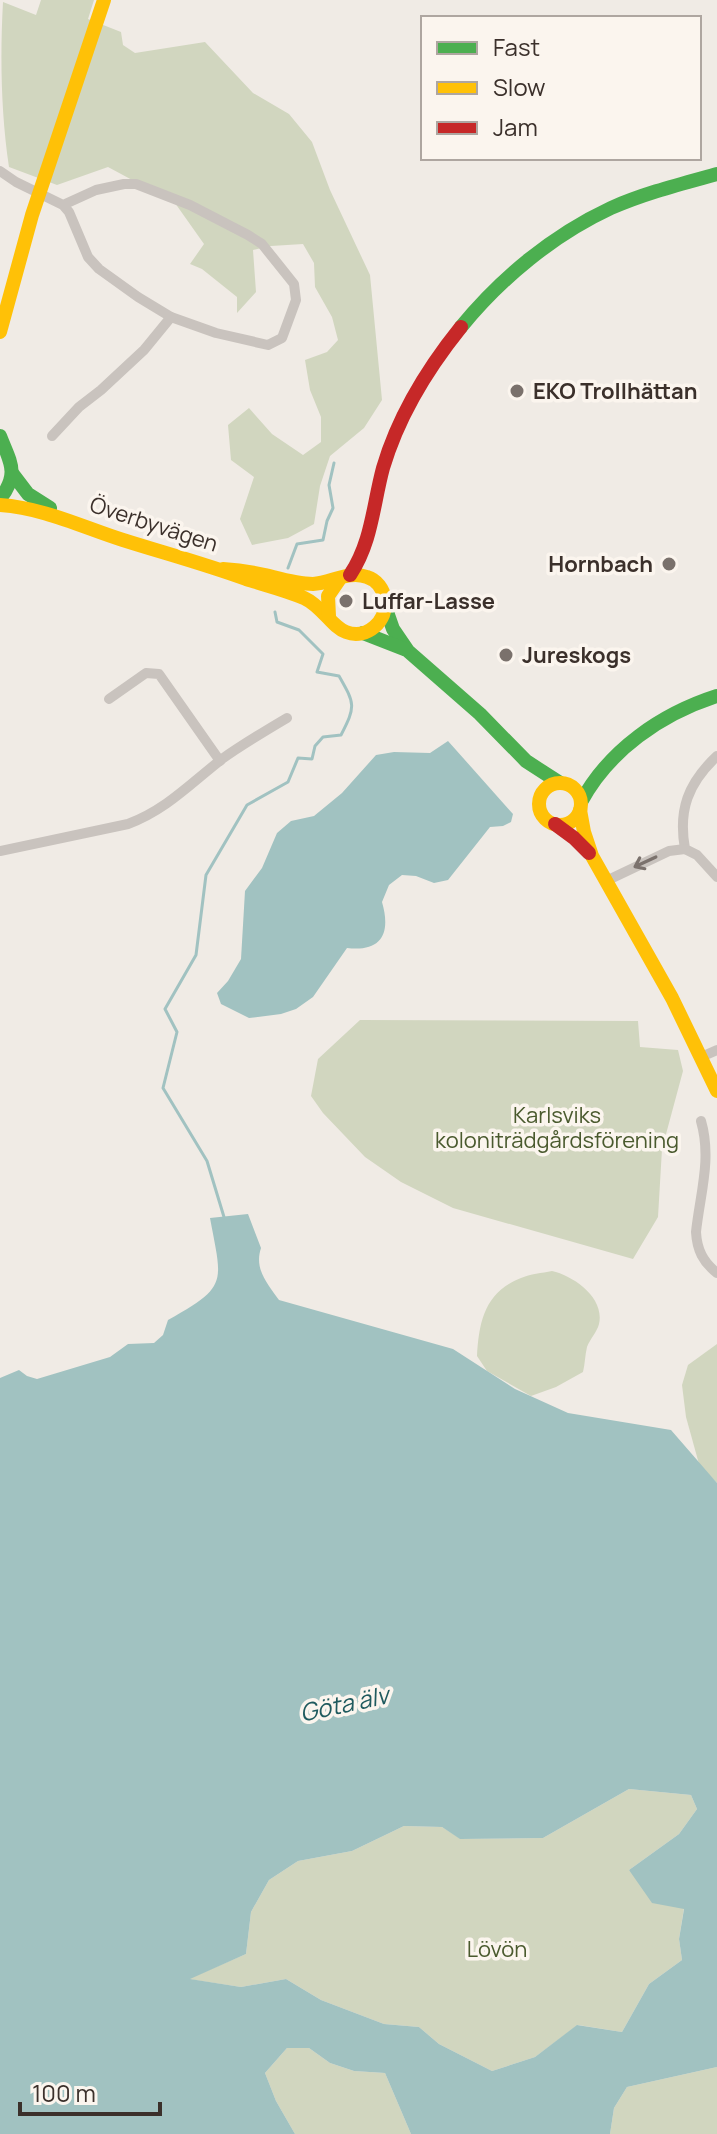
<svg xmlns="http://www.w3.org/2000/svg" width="717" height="2134" font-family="Manrope,sans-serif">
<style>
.green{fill:#d1d6bf}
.water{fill:#a1c2c1;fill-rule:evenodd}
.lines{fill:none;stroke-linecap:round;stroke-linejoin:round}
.stream{stroke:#a1c2c1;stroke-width:3}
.street{stroke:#c9c3be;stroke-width:10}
.fast{stroke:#4caf50;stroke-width:14}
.slow{stroke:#ffc107;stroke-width:14}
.jam{stroke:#c62828;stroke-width:14}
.oneway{stroke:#7b726d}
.poi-dot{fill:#7a716c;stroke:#fbf5ee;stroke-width:3}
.labels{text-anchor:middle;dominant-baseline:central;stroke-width:7;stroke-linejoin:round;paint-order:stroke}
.poi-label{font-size:22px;font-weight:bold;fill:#3b302b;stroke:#fbf5ee;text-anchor:start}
.street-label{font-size:22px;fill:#3b302b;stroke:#fbf5ee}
.park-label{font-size:22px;fill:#4a5a2e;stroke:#fbf5ee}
.water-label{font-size:24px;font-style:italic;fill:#1f5a5e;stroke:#fbf5ee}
</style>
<rect width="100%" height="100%" fill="#f0ebe5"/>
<g class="green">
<path d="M 41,0 L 94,0 L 88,19 L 121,32 L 123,45 L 135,53 L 205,42 L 253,93 L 289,114 L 312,142 L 330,190 L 370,275 L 382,400 L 364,428 L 330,456 L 320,486 L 314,524 L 288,538 L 252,545 L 240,519 L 254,477 L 231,460 L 228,425 L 249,408 L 272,434 L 303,455 L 321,442 L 321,417 L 310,390 L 305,360 L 327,352 L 338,340 L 332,317 L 315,287 L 314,263 L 303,244 L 271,246 L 253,250 L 256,292 L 237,313 L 237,297 L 202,269 L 190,264 L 204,244 L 175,203 L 108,167 L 57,185 L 9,167 C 1,113 0,57 3,2 L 36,15 Z"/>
<path d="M 360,1020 L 638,1021 L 640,1047 L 678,1050 L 683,1071 L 662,1149 L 658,1217 L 633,1259 L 453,1208 L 401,1182 L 365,1157 L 323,1113 L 311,1096 L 318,1059 Z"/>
<path d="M 552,1271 C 574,1276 605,1298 599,1324 C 597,1332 590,1339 587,1347 C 585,1355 585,1364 583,1372 L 556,1387 L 531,1396 L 487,1371 L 477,1356 C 479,1321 485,1292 521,1278 C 530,1274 542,1273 552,1271 Z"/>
<path d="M 717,1344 L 717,1483 L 699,1464 L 686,1417 L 682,1385 L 688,1365 Z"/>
<path d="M 629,1789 L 691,1795 L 697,1809 L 679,1834 L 629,1870 L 684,1908 L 679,1939 L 682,1960 L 649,1984 L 622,2032 L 578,2025 L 535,2057 L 492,2071 L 439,2044 L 419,2027 L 384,2024 L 321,2000 L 286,1979 L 241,1987 L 188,1979 L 246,1954 L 251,1912 L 269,1880 L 298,1861 L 352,1851 L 404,1826 L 442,1827 L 461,1839 L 543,1838 Z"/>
<path d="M 287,2048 L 309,2048 L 330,2063 L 354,2071 L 385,2073 L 411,2134 L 295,2134 L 276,2101 L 265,2073 Z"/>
<path d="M 717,2067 L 717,2134 L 610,2134 L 614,2108 L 627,2087 Z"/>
</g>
<g class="water">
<path d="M 448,741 L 513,814 L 511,822 L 503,826 L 490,827 L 448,880 L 434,883 L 416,876 L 402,875 L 389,885 L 382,902 C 391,933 382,952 347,948 L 313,997 L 296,1009 L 281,1014 L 249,1018 L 221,1004 L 217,993 L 228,981 L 241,959 L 245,891 L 262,868 L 277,833 L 291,821 L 314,816 L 342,793 L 376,755 L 394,752 L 430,753 Z"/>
<path d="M 248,1214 L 261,1248 C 254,1269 267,1283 279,1300 L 453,1349 L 515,1389 L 568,1413 L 671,1430 L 717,1483 L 717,2067 L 627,2087 L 614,2108 L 610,2134 L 411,2134 L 385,2073 L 354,2071 L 330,2063 L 309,2048 L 287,2048 L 265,2073 L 276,2101 L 295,2134 L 0,2134 L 0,1378 L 19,1370 L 27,1376 L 37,1379 L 110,1357 L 128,1344 L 154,1343 L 163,1335 L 168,1320 C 229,1286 222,1283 210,1218 ZM 629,1789 L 691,1795 L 697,1809 L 679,1834 L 629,1870 L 652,1903 L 684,1909 L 679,1939 L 682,1960 L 649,1984 L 622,2032 L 577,2025 L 535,2057 L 492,2071 L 439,2044 L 419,2027 L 384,2024 L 321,2000 L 286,1979 L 241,1987 L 190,1979 L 246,1954 L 251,1912 L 269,1880 L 298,1861 L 352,1851 L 404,1826 L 442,1827 L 460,1839 L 543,1838 Z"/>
</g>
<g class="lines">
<g class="stream">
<path d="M 288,568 L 297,544 L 323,540 L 327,521 L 333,508 L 329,485 L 334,463"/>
<path d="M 224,1217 L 207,1161 L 163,1088 L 177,1032 L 165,1009 L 196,955 L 206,875 L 247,805 L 288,782 L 298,758 L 312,759 L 315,746 L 323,737 L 341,735 C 356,706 355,704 339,676 L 317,672 L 323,654 L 299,630 L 277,622 L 275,612"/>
</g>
<g class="street">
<path d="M 0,171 L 16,182 L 63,205 L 69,212 L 88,257 L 99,269 L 138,297 L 171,317 L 216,333 L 268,345 L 282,338 L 296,300 L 294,284 L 262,244 L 248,235 L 190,205 L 136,184 L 124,184 L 96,190 L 63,205"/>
<path d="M 52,436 L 79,407 L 101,390 L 144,350 L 171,317"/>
<path d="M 109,699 L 146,673 L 159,674 L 220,761"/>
<path d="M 717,756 C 688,783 678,810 685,849 L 697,855 L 717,877"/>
<path d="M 0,851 L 128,824 C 166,810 191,783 222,759 C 243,744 265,731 287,718"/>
<path d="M 606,881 L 669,851 L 685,849"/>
<path d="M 701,1057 L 717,1050"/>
<path d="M 701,1121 C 712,1159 700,1194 696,1232 C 697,1250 703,1262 717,1273"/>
</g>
<g class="fast">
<path d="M 461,327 C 501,278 553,235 611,208 C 645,193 681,184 717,174"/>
<path d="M 0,436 C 10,462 20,473 0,499"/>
<path d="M 12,473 L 28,494 L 50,508"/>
<path d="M 386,609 L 393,629 L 408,651 L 480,714 L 526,761 L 560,783"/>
<path d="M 363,633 L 404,649"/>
<path d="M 581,802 C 609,750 661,714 717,696"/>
</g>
<g class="slow">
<path d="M 0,332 L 32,215 L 104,0"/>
<path d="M 0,505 C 44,508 82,527 123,540 C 164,553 205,564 246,579 C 265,585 285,590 304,598 C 322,606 332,627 346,632 C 367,640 388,621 385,599 C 383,589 377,580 367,577 C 349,570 331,583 313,584 C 297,584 281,579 265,575 C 251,572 237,570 223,569"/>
<path d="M 329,616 L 328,596 L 339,580"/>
<circle cx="560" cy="804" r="21"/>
<path d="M 580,810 L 584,832 L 592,856 L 672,998 L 717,1091"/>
</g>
<g class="jam">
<path d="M 350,575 C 372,542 373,505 383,468 C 398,417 428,368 461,327"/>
<path d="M 555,824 L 574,838 L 589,853"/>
</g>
</g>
<defs><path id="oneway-shaft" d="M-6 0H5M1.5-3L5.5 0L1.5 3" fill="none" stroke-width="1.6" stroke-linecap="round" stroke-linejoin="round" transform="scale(2)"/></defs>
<use class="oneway" href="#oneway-shaft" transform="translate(645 862) rotate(155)"/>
<g class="poi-dot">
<circle cx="517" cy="391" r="8"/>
<circle cx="669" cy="564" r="8"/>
<circle cx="346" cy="601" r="8"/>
<circle cx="506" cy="655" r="8"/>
</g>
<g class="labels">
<g class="poi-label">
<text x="533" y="391">EKO Trollhättan</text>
<text x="653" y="564" text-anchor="end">Hornbach</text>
<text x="362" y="601">Luffar-Lasse</text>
<text x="522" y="655">Jureskogs</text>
</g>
<g class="street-label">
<text transform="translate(154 524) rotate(18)">Överbyvägen</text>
</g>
<g class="park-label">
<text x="557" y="1115">Karlsviks<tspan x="557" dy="25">koloniträdgårdsförening</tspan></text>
<text x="497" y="1949">Lövön</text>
</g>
<g class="water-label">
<text transform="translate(344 1703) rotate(-12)">Göta älv</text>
</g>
</g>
<rect x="421" y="16" width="280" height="144" fill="#fbf5ee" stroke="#aea6a0" stroke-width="2"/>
<rect x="437" y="42" width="40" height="12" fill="#4caf50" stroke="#aea6a0" stroke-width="2"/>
<text x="493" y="56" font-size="24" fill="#3b302b">Fast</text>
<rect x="437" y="82" width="40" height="12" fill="#ffc107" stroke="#aea6a0" stroke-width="2"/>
<text x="493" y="96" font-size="24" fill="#3b302b">Slow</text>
<rect x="437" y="122" width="40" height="12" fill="#c62828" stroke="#aea6a0" stroke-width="2"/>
<text x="493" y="136" font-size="24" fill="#3b302b">Jam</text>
<path d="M20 2102v12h140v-12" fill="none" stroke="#3b302b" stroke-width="4"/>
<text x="32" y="2102" font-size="24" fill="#3b302b" stroke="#fbf5ee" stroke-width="6" paint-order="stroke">100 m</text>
</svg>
